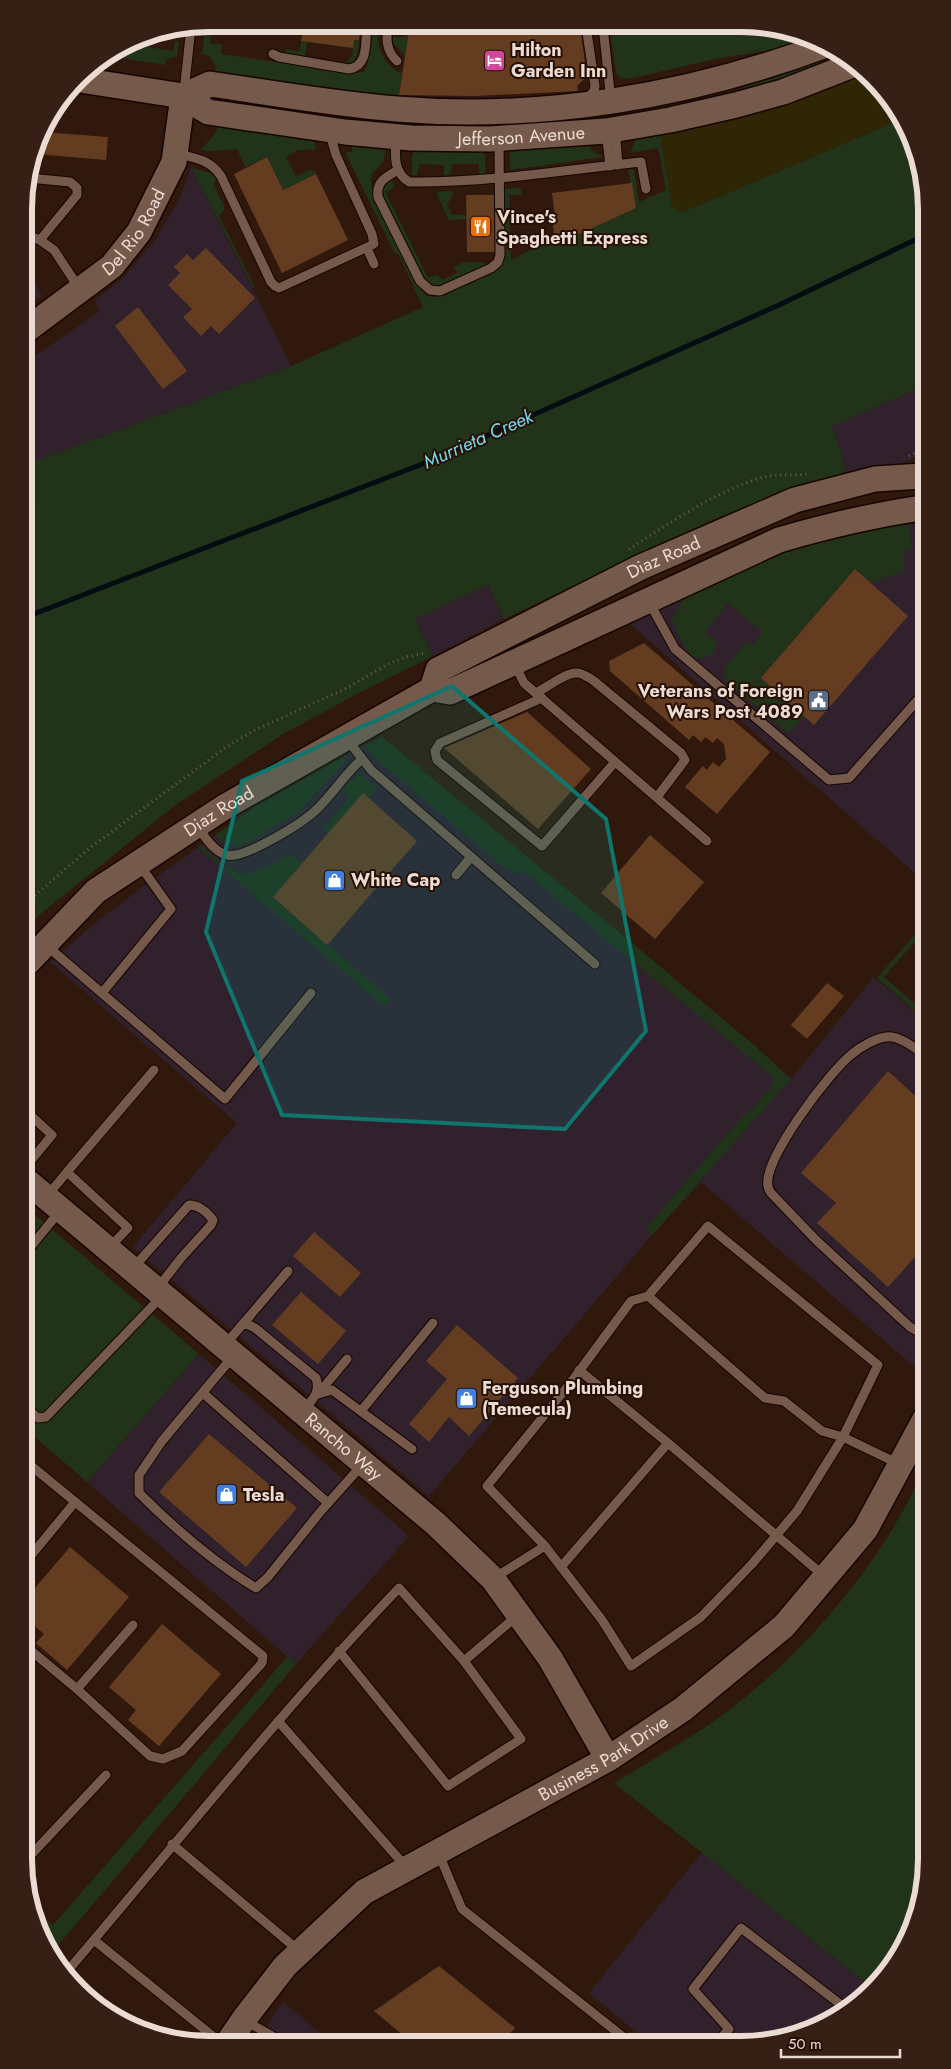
<svg xmlns="http://www.w3.org/2000/svg" width="951" height="2069" font-family="Jost,sans-serif">
<style>
.industrial{fill:#30212d}
.green{fill:#213319}
.sand{fill:#2f2605}
.lines{fill:none;stroke-linecap:round;stroke-linejoin:round}
.stream{stroke:#000d12;stroke-width:5}
.building{fill:#643d21}
.lane-casing{stroke:#170400;stroke-width:11}
.secondary-casing{stroke:#170400;stroke-width:28}
.path{stroke:#705b50;stroke-width:3;stroke-dasharray:1 4;stroke-linecap:butt}
.lane{stroke:#755a4b;stroke-width:9}
.secondary{stroke:#755a4b;stroke-width:25}
.marked{fill:#0f766e;fill-opacity:0.2;stroke:#0f766e;stroke-width:4;stroke-linejoin:round}
.labels{text-anchor:middle;dominant-baseline:central;stroke-width:4;stroke-linejoin:round;paint-order:stroke}
.poi-label{font-size:18px;font-weight:bold;fill:#ebdbd3;stroke:#261004;text-anchor:start}
.street-label{font-size:18px;fill:#ebdbd3;stroke:#261004}
.water-label{font-size:19px;font-style:italic;fill:#76d8f1;stroke:#261004}
.rim{fill:none;stroke:#ebdbd3;stroke-width:6}
</style>
<rect width="100%" height="100%" fill="#30190c"/>
<g class="industrial">
<path d="M 191,167 L 291,366 L 25,465 L 25,363 L 100,311 L 95,301 L 123,278 L 156,239 L 180,198 Z"/>
<path d="M 24,262 L 42,296 L 25,308 Z"/>
<path d="M 922,387 L 922,455 L 901,464 L 846,476 L 841,451 L 831,427 Z"/>
<path d="M 922,521 L 923,880 L 629,623 L 680,598 L 888,525 Z"/>
<path d="M 488,585 L 504,619 L 433,656 L 415,619 Z"/>
<path d="M 382,737 L 644,953 L 755,1046 L 791,1079 L 874,977 L 924,1020 L 925,1376 L 701,1182 L 652,1235 L 429,1496 L 133,1247 L 237,1123 L 50,962 L 94,924 L 148,883 L 257,806 L 354,751 Z"/>
<path d="M 199,1354 L 409,1536 L 296,1664 L 87,1482 Z"/>
<path d="M 702,1852 L 872,1988 L 844,2014 L 790,2039 L 646,2040 L 589,1993 Z"/>
<path d="M 283,2002 L 329,2041 L 257,2041 Z"/>
</g>
<g class="green">
<path d="M 206,24 L 213,24 L 210,43 L 222,45 L 221,54 L 355,73 L 363,72 L 367,67 L 371,25 L 378,25 C 375,47 383,64 402,74 L 399,95 L 356,92 L 215,72 L 216,66 L 209,55 L 202,54 Z"/>
<path d="M 407,25 L 410,25 L 405,56 L 394,44 L 392,37 L 405,37 Z"/>
<path d="M 609,26 L 777,27 L 808,38 L 783,48 L 715,59 L 629,79 L 621,78 L 616,73 Z"/>
<path d="M 354,40 L 359,40 L 358,51 L 354,62 L 345,63 L 352,56 Z"/>
<path d="M 177,41 L 179,43 L 177,56 L 166,59 L 165,65 L 109,56 L 129,44 L 173,51 L 175,42 Z"/>
<path d="M 301,41 L 307,42 L 305,57 L 285,52 L 287,49 L 300,52 Z"/>
<path d="M 836,51 L 846,58 L 804,73 L 737,93 L 737,91 L 779,71 Z"/>
<path d="M 902,119 L 921,161 L 922,387 L 831,427 L 841,451 L 846,476 L 798,486 L 712,520 L 504,619 L 488,585 L 415,619 L 433,656 L 361,692 L 283,734 L 174,806 L 27,925 L 25,465 L 291,366 L 423,307 L 398,253 L 395,254 L 348,158 L 346,152 L 353,152 L 351,146 L 386,148 L 383,162 L 371,175 L 371,186 L 414,281 L 426,296 L 437,297 L 501,267 L 505,249 L 504,189 L 520,188 L 522,193 L 521,195 L 509,195 L 511,260 L 554,238 L 635,208 L 628,170 L 633,169 L 634,172 L 639,202 L 666,190 L 658,148 L 630,153 L 635,142 L 635,138 L 660,134 L 672,205 L 687,210 Z"/>
<path d="M 385,120 L 482,122 L 435,129 L 357,121 Z"/>
<path d="M 217,127 L 314,141 L 316,149 L 298,150 L 286,157 L 296,176 L 309,170 L 314,171 L 316,174 L 283,190 L 267,157 L 245,167 L 237,149 L 212,151 L 200,150 L 216,133 Z"/>
<path d="M 590,144 L 590,149 L 599,155 L 602,155 L 602,157 L 510,170 L 510,151 Z"/>
<path d="M 415,150 L 483,152 L 485,155 L 485,174 L 479,174 L 479,164 L 452,164 L 451,173 L 447,176 L 444,175 L 444,165 L 420,164 L 417,175 L 412,175 L 412,157 Z"/>
<path d="M 191,167 L 215,175 L 216,182 L 213,184 L 224,206 L 224,210 L 219,216 L 255,287 L 253,288 Z"/>
<path d="M 392,180 L 394,187 L 386,193 L 428,277 L 438,275 L 442,280 L 457,273 L 454,267 L 464,262 L 487,263 C 477,270 450,284 438,285 C 432,286 428,283 424,279 L 383,197 C 381,188 385,185 392,180 Z"/>
<path d="M 453,191 L 453,195 L 447,205 L 452,215 L 466,215 L 467,219 L 449,220 L 436,192 Z"/>
<path d="M 909,522 L 912,549 L 904,551 L 904,571 L 871,583 L 855,569 L 761,678 L 804,716 L 789,734 L 727,682 L 723,674 L 726,666 L 746,642 L 753,645 L 762,632 L 728,603 L 705,632 L 716,641 L 717,645 C 715,651 712,655 707,657 C 688,667 676,629 671,616 L 675,615 L 681,603 L 680,598 L 774,554 L 835,536 Z"/>
<path d="M 382,737 L 644,953 L 755,1046 L 791,1079 L 652,1235 L 645,1229 L 746,1112 L 748,1113 L 771,1088 L 769,1087 L 775,1079 L 527,874 L 509,870 L 501,865 L 375,758 L 365,745 Z"/>
<path d="M 343,757 L 345,762 L 342,765 L 299,812 L 241,846 L 228,846 L 215,835 L 257,806 Z"/>
<path d="M 358,775 L 362,775 L 377,788 L 369,798 L 363,793 L 328,833 L 323,828 L 349,799 L 342,789 Z"/>
<path d="M 201,845 C 245,883 237,882 289,855 L 294,856 L 302,863 L 273,898 L 390,998 L 384,1006 L 197,847 Z"/>
<path d="M 924,924 L 924,932 L 884,977 L 924,1012 L 924,1019 L 877,978 Z"/>
<path d="M 28,1209 L 199,1354 L 87,1482 L 28,1431 Z"/>
<path d="M 922,1472 L 925,1474 L 927,1872 L 913,1930 L 889,1973 L 872,1988 L 614,1783 C 643,1765 673,1748 701,1730 C 789,1672 881,1568 922,1472 Z"/>
<path d="M 288,1656 L 296,1664 L 51,1954 L 30,1907 L 53,1925 Z"/>
</g>
<path class="sand" d="M 866,73 L 896,107 L 902,119 L 687,210 L 680,212 L 672,206 L 660,134 C 733,118 798,103 866,73 Z"/>
<g class="lines">
<path class="stream" d="M 26,617 L 430,461 L 779,305 L 921,237"/>
</g>
<g class="building">
<path d="M 304,24 L 361,25 L 359,40 L 354,40 L 353,48 L 301,41 Z"/>
<path d="M 410,25 L 580,26 L 586,70 L 583,70 L 584,79 L 577,86 L 578,91 L 475,96 L 399,95 Z"/>
<path d="M 42,132 L 108,137 L 106,160 L 36,154 Z"/>
<path d="M 267,157 L 283,190 L 316,174 L 348,240 L 282,273 L 234,174 Z"/>
<path d="M 632,183 L 636,208 L 555,245 L 553,224 L 556,223 L 552,193 Z"/>
<path d="M 466,195 L 494,195 L 495,252 L 467,252 Z"/>
<path d="M 206,248 L 255,298 L 219,334 L 211,326 L 201,336 L 183,317 L 192,309 L 168,285 L 180,273 L 174,267 L 187,254 L 193,260 Z"/>
<path d="M 138,307 L 187,371 L 163,389 L 115,326 Z"/>
<path d="M 855,569 L 908,616 L 814,725 L 761,678 Z"/>
<path d="M 644,643 L 770,752 L 717,814 L 685,787 L 703,766 L 707,770 L 713,762 L 719,767 L 726,759 L 724,744 L 717,738 L 713,743 L 705,737 L 701,742 L 693,735 L 689,740 L 610,671 L 609,661 Z"/>
<path d="M 527,712 L 591,769 L 538,829 L 444,748 Z"/>
<path d="M 363,793 L 417,841 L 327,945 L 273,897 Z"/>
<path d="M 650,835 L 704,882 L 655,939 L 601,893 Z"/>
<path d="M 827,983 L 844,996 L 807,1039 L 791,1025 Z"/>
<path d="M 888,1071 L 921,1101 L 924,1097 L 925,1246 L 888,1287 L 817,1223 L 836,1203 L 801,1173 Z"/>
<path d="M 314,1232 L 361,1273 L 340,1297 L 293,1256 Z"/>
<path d="M 301,1292 L 346,1331 L 318,1364 L 272,1325 Z"/>
<path d="M 457,1325 L 518,1378 L 469,1436 L 449,1417 L 429,1442 L 409,1424 L 447,1379 L 426,1361 Z"/>
<path d="M 209,1434 L 297,1508 L 246,1567 L 159,1492 Z"/>
<path d="M 29,1510 L 35,1515 L 29,1523 Z"/>
<path d="M 70,1547 L 129,1597 L 67,1670 L 36,1643 L 44,1634 L 29,1621 L 29,1595 Z"/>
<path d="M 162,1624 L 221,1674 L 159,1746 L 128,1720 L 136,1710 L 109,1687 Z"/>
<path d="M 439,1966 L 515,2028 L 504,2040 L 410,2041 L 374,2011 Z"/>
</g>
<g class="lines">
<defs>
<g id="lane">
<path d="M 388,25 C 386,39 386,51 397,61"/>
<path d="M 586,26 L 595,86 L 594,91 L 586,100"/>
<path d="M 603,26 L 611,101"/>
<path d="M 273,54 L 279,57 L 349,69 C 369,66 365,42 367,25"/>
<path d="M 184,92 L 191,27"/>
<path d="M 606,131 L 610,166"/>
<path d="M 396,138 C 395,155 393,172 409,182 C 488,183 564,170 641,162 L 646,189"/>
<path d="M 178,154 C 196,158 210,160 221,176 L 271,282 L 275,286 L 279,288 L 374,244 L 372,234 L 336,155 L 330,134"/>
<path d="M 618,165 L 616,140 L 622,132"/>
<path d="M 398,170 C 386,177 376,181 378,197 L 420,281 L 430,290 L 440,291 L 491,268 L 498,262 L 500,255 L 499,140"/>
<path d="M 29,178 L 70,182 L 77,188 L 77,195 L 40,240"/>
<path d="M 24,234 L 40,240 L 54,250 L 79,288"/>
<path d="M 367,248 L 374,264"/>
<path d="M 649,602 L 675,649 L 829,780 L 849,778 L 923,694"/>
<path d="M 514,663 L 524,683 L 707,841"/>
<path d="M 536,693 C 546,688 565,673 576,673 C 582,672 589,678 594,681 L 681,753 L 685,760 L 657,797"/>
<path d="M 542,698 L 440,743 L 435,751 L 437,760 L 542,846 L 615,762"/>
<path d="M 346,738 L 371,770 L 595,964"/>
<path d="M 197,826 C 204,836 214,852 227,855 C 243,860 302,823 315,811 C 332,795 344,775 362,759"/>
<path d="M 456,875 L 471,857"/>
<path d="M 47,946 L 225,1099 L 311,993"/>
<path d="M 102,993 L 171,909 L 139,864"/>
<path d="M 924,1054 C 914,1048 899,1035 886,1037 C 876,1038 860,1047 852,1054 C 831,1070 762,1160 768,1186 C 768,1189 770,1191 771,1193 L 816,1240 L 910,1327 L 925,1335"/>
<path d="M 27,1112 L 52,1135 L 28,1164"/>
<path d="M 67,1172 L 154,1070"/>
<path d="M 48,1195 L 67,1172 L 128,1228 L 108,1249"/>
<path d="M 28,1250 L 60,1211"/>
<path d="M 134,1267 L 189,1205 C 200,1205 207,1212 213,1220 L 211,1225 L 181,1258 L 157,1289"/>
<path d="M 648,1296 L 765,1398 L 784,1401 L 822,1431 L 843,1437 L 899,1464"/>
<path d="M 242,1325 L 288,1271"/>
<path d="M 224,1346 L 242,1325 L 247,1324 L 255,1328 L 316,1378 C 321,1393 312,1400 303,1411"/>
<path d="M 234,1355 L 162,1441 L 139,1475 L 139,1493 C 175,1529 213,1562 256,1588 L 268,1577 L 321,1511 L 363,1464"/>
<path d="M 203,1393 L 328,1503"/>
<path d="M 318,1394 L 332,1390 L 412,1449"/>
<path d="M 318,1394 L 347,1359"/>
<path d="M 28,1409 L 38,1418 L 46,1417 L 161,1297"/>
<path d="M 361,1411 L 433,1323"/>
<path d="M 668,1443 L 824,1576"/>
<path d="M 29,1464 L 263,1656 L 262,1663 L 182,1751 L 163,1759 L 150,1756 L 77,1689 L 29,1649"/>
<path d="M 29,1558 L 75,1502"/>
<path d="M 561,1567 L 668,1443 L 579,1370"/>
<path d="M 494,1578 L 545,1546 L 602,1620 L 631,1666 L 701,1617 L 752,1564 L 797,1511 L 843,1437 L 878,1365 L 708,1226 L 648,1296 L 631,1301 L 572,1381 L 487,1486 L 545,1546"/>
<path d="M 464,1661 L 517,1616"/>
<path d="M 77,1689 L 133,1625"/>
<path d="M 278,1721 L 406,1867"/>
<path d="M 172,1844 L 298,1950"/>
<path d="M 438,1852 L 462,1909 L 627,2040"/>
<path d="M 30,1856 L 106,1775"/>
<path d="M 94,1940 L 220,2042"/>
<path d="M 65,1974 C 176,1844 281,1711 399,1588 L 464,1661 L 521,1739 L 448,1786 L 339,1651"/>
<path d="M 244,2020 L 281,2041"/>
<path d="M 720,2039 L 729,2029 L 693,1989 L 741,1928 L 844,2007 L 835,2018"/>
</g>
<g id="secondary">
<path id="s1" d="M 80,80 L 183,96 L 208,112 L 345,132 L 411,138 L 490,139 L 606,131 L 670,120 L 736,105 L 783,92 L 855,64"/>
<path d="M 183,96 L 210,84 C 272,93 334,104 397,109 C 542,121 690,96 826,45"/>
<path id="s2" d="M 25,331 L 112,266 L 139,232 L 174,162 L 183,96"/>
<path id="s3" d="M 432,689 L 438,670 L 641,567 L 795,500 L 875,479 L 922,476"/>
<path id="s4" d="M 27,963 L 96,891 L 226,806 L 432,689 L 450,692 L 779,540 C 827,526 873,515 922,508"/>
<path id="s5" d="M 28,1182 L 436,1524 L 493,1579 L 550,1658 L 608,1759"/>
<path id="s6" d="M 229,2041 L 244,2019 L 285,1966 L 364,1892 L 608,1759 L 683,1709 L 784,1626 L 865,1530 L 925,1419"/>
</g>
</defs>
<use href="#lane" class="lane-casing"/>
<use href="#secondary" class="secondary-casing"/>
<g class="path">
<path d="M 909,456 L 922,450"/>
<path d="M 629,549 C 670,523 717,490 764,477 C 778,474 795,475 810,474"/>
<path d="M 27,902 L 91,847 L 225,748 L 253,731 L 345,689 L 388,664 L 406,657 L 426,653"/>
</g>
<use href="#lane" class="lane"/>
<use href="#secondary" class="secondary"/>
</g>
<path class="marked" d="M 452,686 L 606,819 L 646,1031 L 565,1129 L 282,1115 L 206,932 L 242,781 Z"/>
<defs>
<symbol id="hotel-square" viewBox="-11 -11 22 22"><rect x="-9" y="-9" width="18" height="18" rx="4" fill="#d1479c" stroke="#261004"/><path d="M-6-4.5h1.5V1H6V5H4.5V3h-9V5H-6ZM-4 0a1.8 1.8 0 1 1 3.6 0ZM.5 0V-2.5h3Q6-2.5 6 0Z" fill="#fff"/></symbol>
<symbol id="restaurant-square" viewBox="-11 -11 22 22"><rect x="-9" y="-9" width="18" height="18" rx="4" fill="#e8710a" stroke="#261004"/><path d="M-5-6h1v4h1v-4h1v4h1v-4h1v5L-1.5 .5V6h-2V.5L-5-1ZM5-6V6H3V1.5H1.5Q1.5-4 5-6Z" fill="#fff"/></symbol>
<symbol id="civic-square" viewBox="-11 -11 22 22"><rect x="-9" y="-9" width="18" height="18" rx="4" fill="#5c6f8a" stroke="#261004"/><path d="M-.6-6.5H3V-4.5H.6V-3L4-1V1h2V6H-6V1h2V-1L-.6-3ZM-1.2 2.5V6h2.4V2.5Z" fill="#fff"/></symbol>
<symbol id="shop-square" viewBox="-11 -11 22 22"><rect x="-9" y="-9" width="18" height="18" rx="4" fill="#3f7fe0" stroke="#261004"/><path d="M-5-2.5h2.3a2.7 3.5 0 0 1 5.4 0H5L5.5 6h-11ZM-1.5-2.5h3a1.5 2.3 0 0 0-3 0Z" fill="#fff"/></symbol>
</defs>
<g fill-rule="evenodd">
<use href="#hotel-square" x="482" y="48" width="25" height="25"/>
<use href="#restaurant-square" x="468" y="214" width="25" height="25"/>
<use href="#civic-square" x="806" y="688" width="25" height="25"/>
<use href="#shop-square" x="322" y="868" width="25" height="25"/>
<use href="#shop-square" x="454" y="1386" width="25" height="25"/>
<use href="#shop-square" x="214" y="1482" width="25" height="25"/>
</g>
<g class="labels">
<g class="poi-label">
<text x="511" y="50">Hilton<tspan x="511" dy="21">Garden Inn</tspan></text>
<text x="497" y="217">Vince's<tspan x="497" dy="21">Spaghetti Express</tspan></text>
<text x="803" y="691" text-anchor="end">Veterans of Foreign<tspan x="803" dy="21">Wars Post 4089</tspan></text>
<text x="351" y="880">White Cap</text>
<text x="482" y="1388">Ferguson Plumbing<tspan x="482" dy="21">(Temecula)</tspan></text>
<text x="243" y="1495">Tesla</text>
</g>
<g class="street-label">
<text stroke="none"><textPath href="#s1" startOffset="449">Jefferson Avenue</textPath></text>
<text stroke="none"><textPath href="#s2" startOffset="149">Del Rio Road</textPath></text>
<text stroke="none"><textPath href="#s3" startOffset="272">Diaz Road</textPath></text>
<text stroke="none"><textPath href="#s4" startOffset="246">Diaz Road</textPath></text>
<text stroke="none"><textPath href="#s5" startOffset="412">Rancho Way</textPath></text>
<text stroke="none"><textPath href="#s6" startOffset="476">Business Park Drive</textPath></text>
</g>
<g class="water-label">
<text transform="translate(478 439) rotate(-24)">Murrieta Creek</text>
</g>
</g>
<path d="M0 0H951V2069H0ZM209 32H741A177 177 0 0 1 918 209V1859A177 177 0 0 1 741 2036H209A177 177 0 0 1 32 1859V209A177 177 0 0 1 209 32Z" fill="#362015" fill-rule="evenodd"/>
<path class="rim" d="M209 32H741A177 177 0 0 1 918 209V1859A177 177 0 0 1 741 2036H209A177 177 0 0 1 32 1859V209A177 177 0 0 1 209 32Z"/>
<path d="M781 2049v8h119v-8" fill="none" stroke="#ebdbd3" stroke-width="2.5"/>
<text x="788" y="2049" font-size="15" fill="#ebdbd3" stroke="#261004" stroke-width="4" paint-order="stroke">50 m</text>
</svg>
